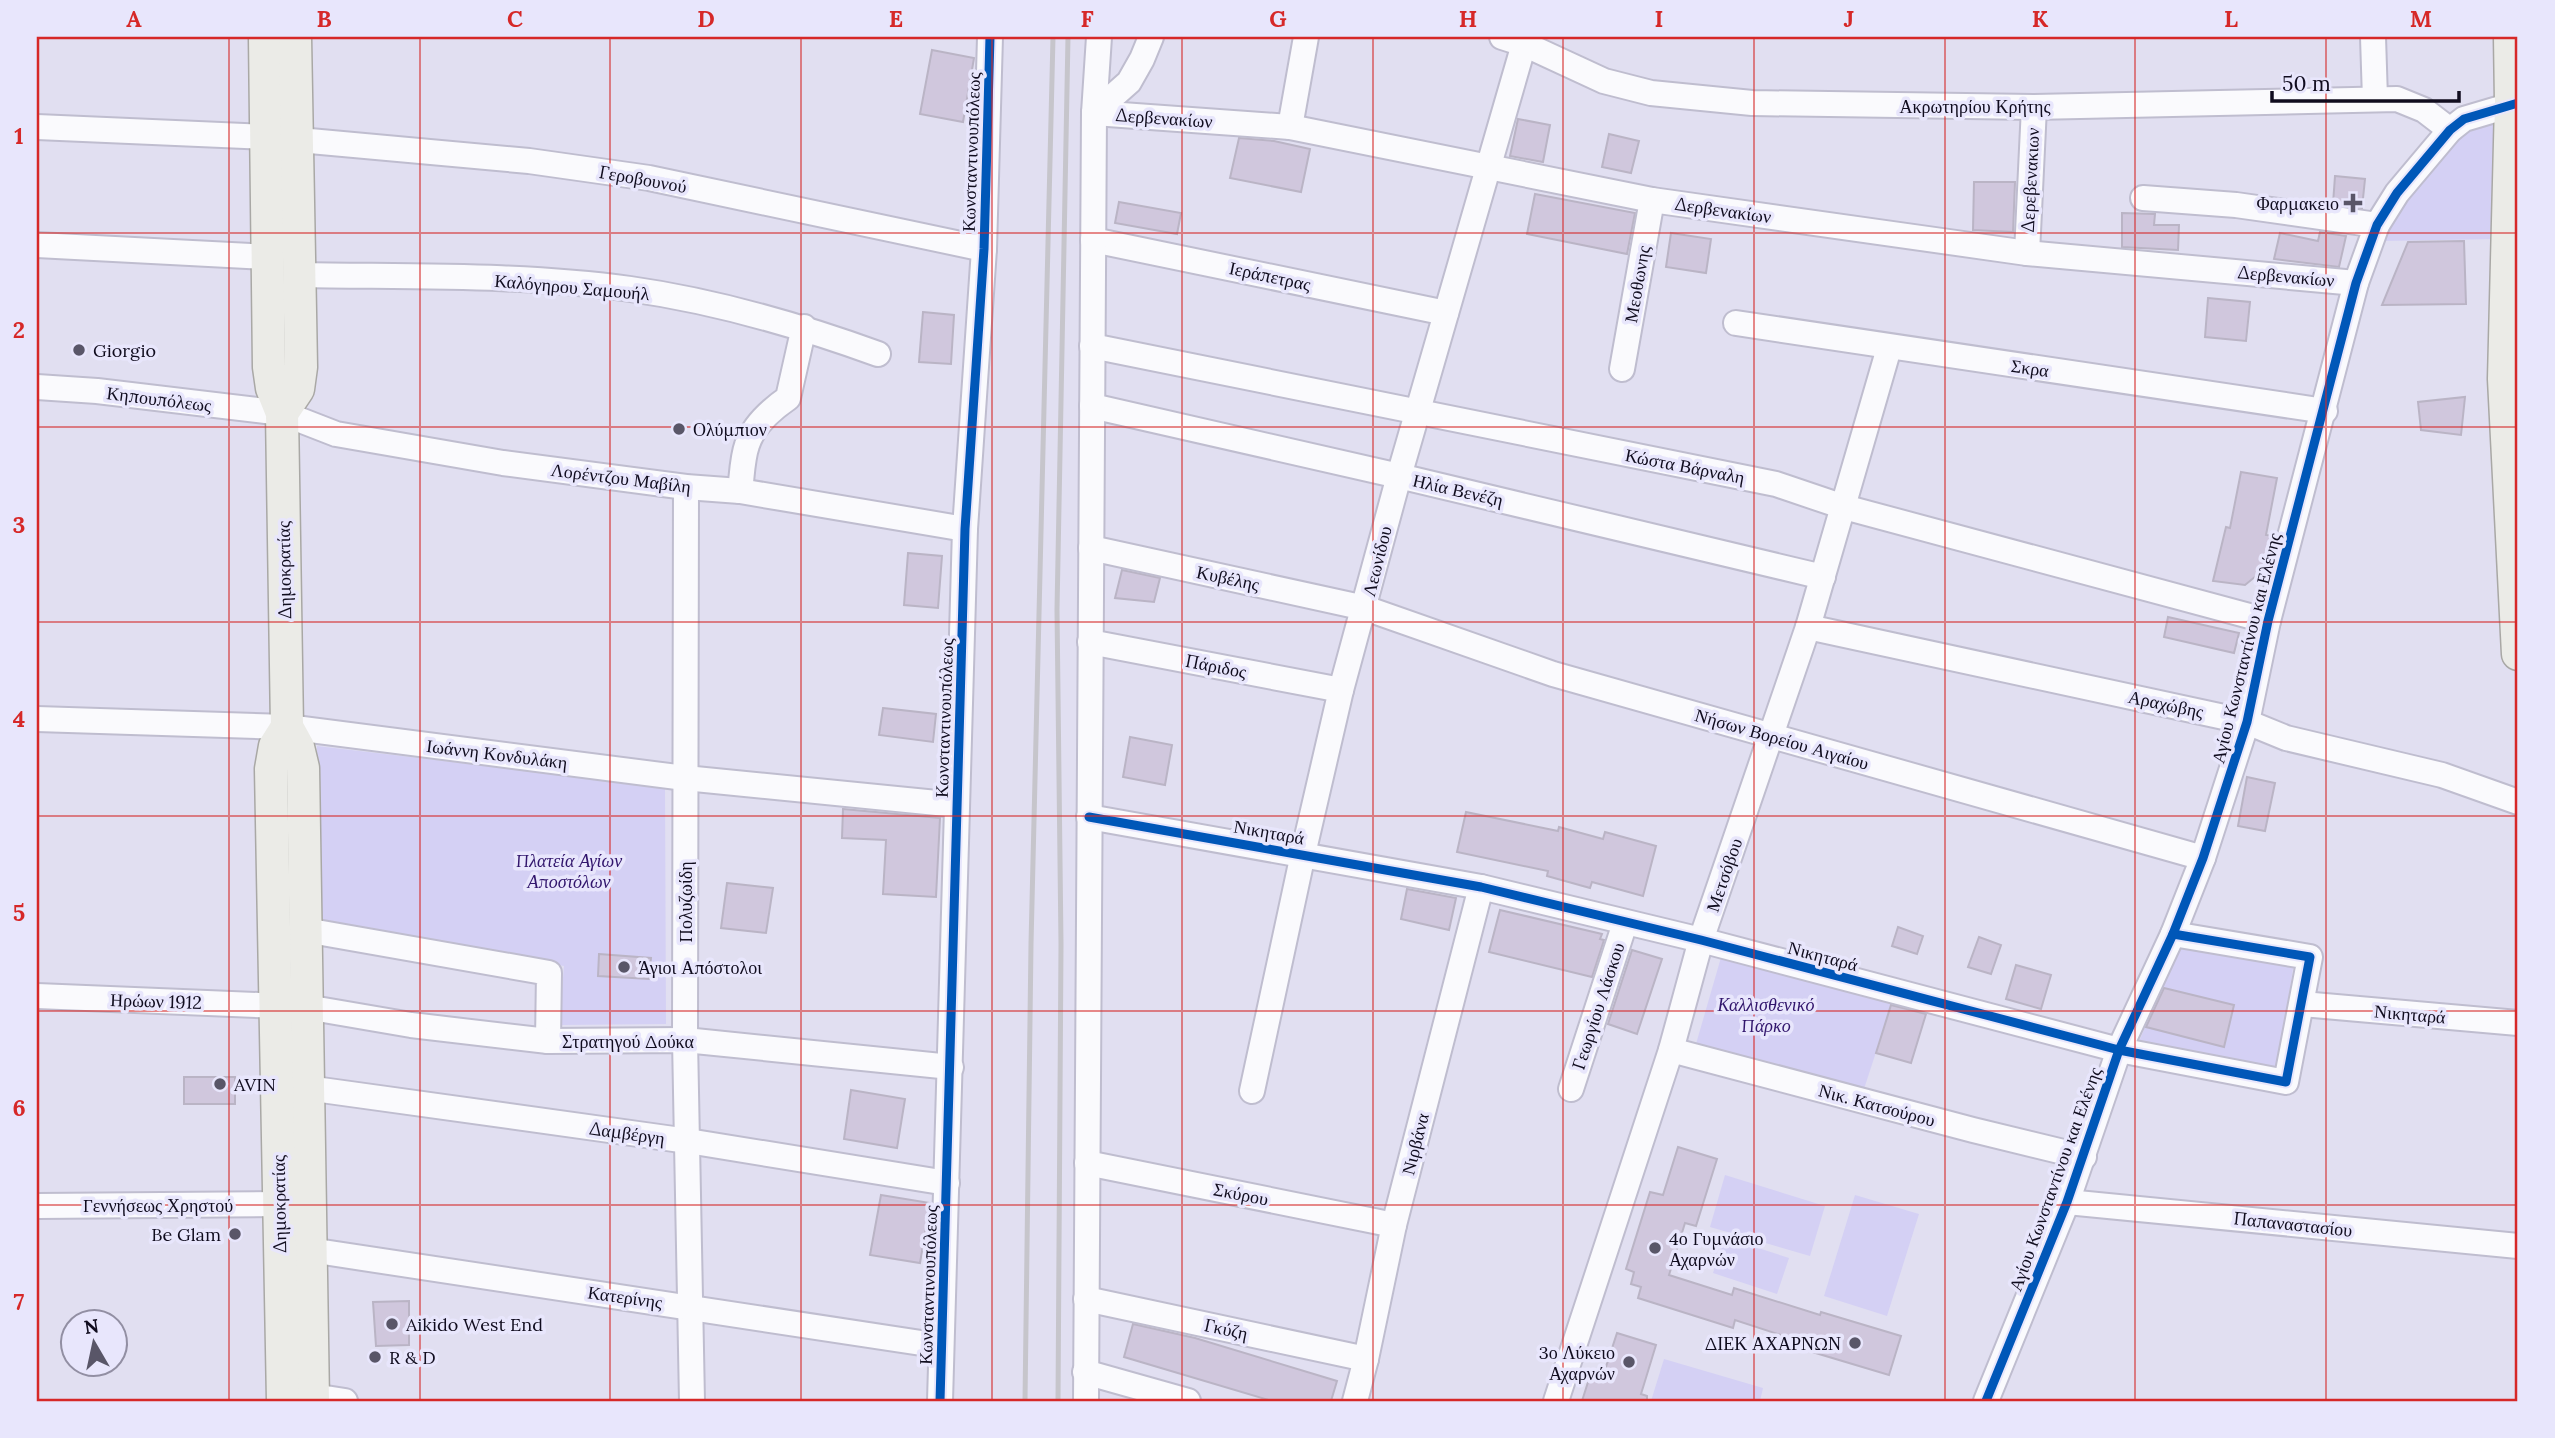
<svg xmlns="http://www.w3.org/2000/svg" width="2555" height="1438" font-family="Lora,serif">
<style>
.green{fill:#d4d0f4}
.building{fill:#d0c7dd;stroke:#bab4c5;stroke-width:2}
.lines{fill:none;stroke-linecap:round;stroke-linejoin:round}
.minor-casing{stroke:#bfbdcf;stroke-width:28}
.major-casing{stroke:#a9a8a5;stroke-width:35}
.minor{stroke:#fafafd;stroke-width:24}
.major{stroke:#ebebe7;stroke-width:32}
.rail{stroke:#c6c5cb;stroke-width:5}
.cycleway-casing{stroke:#e8e6fc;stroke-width:13}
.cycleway{stroke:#0057b8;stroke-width:9}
.grid{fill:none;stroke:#d62828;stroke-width:2;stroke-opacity:0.55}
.poi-dot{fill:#595668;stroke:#e8e6fc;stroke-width:2.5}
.labels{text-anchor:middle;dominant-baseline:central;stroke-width:7;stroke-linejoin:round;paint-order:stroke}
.street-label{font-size:18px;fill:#100c1e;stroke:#e8e6fc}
.poi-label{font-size:18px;fill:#100c1e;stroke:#e8e6fc;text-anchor:start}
.park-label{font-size:18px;font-style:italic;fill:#31156c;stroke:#e8e6fc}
.neatline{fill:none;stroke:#d62828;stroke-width:2.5}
.grid-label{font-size:23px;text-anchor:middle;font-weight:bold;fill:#d62828}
</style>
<rect width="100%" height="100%" fill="#e1dff1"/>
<g class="green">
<path d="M 2500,115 L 2498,239 L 2382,241 L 2407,192 L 2456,134 Z"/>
<path d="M 317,746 L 665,787 L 666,1024 L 559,1025 L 564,966 L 320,923 Z"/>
<path d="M 2179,943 L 2294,962 L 2275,1086 L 2132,1059 Z"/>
<path d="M 1722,954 L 1893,1000 L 1864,1089 L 1696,1044 Z"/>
<path d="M 1725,1175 L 1825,1206 L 1810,1256 L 1710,1227 Z"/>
<path d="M 1855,1195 L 1919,1214 L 1887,1316 L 1824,1296 Z"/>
<path d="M 1724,1237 L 1789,1258 L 1777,1294 L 1713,1273 Z"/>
<path d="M 1664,1359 L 1763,1388 L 1760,1401 L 1651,1401 Z"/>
</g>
<g class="building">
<path d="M 932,50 L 974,58 L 963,122 L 920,114 Z"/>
<path d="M 1518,119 L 1550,125 L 1543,162 L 1510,156 Z"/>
<path d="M 1609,134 L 1639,141 L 1631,173 L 1602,167 Z"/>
<path d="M 1239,138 L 1274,141 L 1310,149 L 1301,192 L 1230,178 Z"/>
<path d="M 2335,176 L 2365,179 L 2362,208 L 2333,204 Z"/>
<path d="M 1974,182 L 2015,182 L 2013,232 L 1973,230 Z"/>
<path d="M 1535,194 L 1635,213 L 1627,254 L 1527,234 Z"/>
<path d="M 1119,202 L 1181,213 L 1177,234 L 1115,223 Z"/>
<path d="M 2122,213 L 2155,214 L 2154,225 L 2179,225 L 2178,250 L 2122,247 Z"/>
<path d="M 2320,232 L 2346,236 L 2339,267 L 2274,259 L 2280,233 L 2318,241 Z"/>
<path d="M 1671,233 L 1711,239 L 1706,273 L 1666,267 Z"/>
<path d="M 2464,241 L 2466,304 L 2382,305 L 2408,242 Z"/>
<path d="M 2208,298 L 2250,302 L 2246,341 L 2205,337 Z"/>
<path d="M 923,312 L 954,315 L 951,364 L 919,362 Z"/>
<path d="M 2465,397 L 2461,435 L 2421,430 L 2418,402 Z"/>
<path d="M 2241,472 L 2277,478 L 2266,535 L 2274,536 L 2267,567 L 2245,585 L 2213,581 L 2226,527 L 2230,528 Z"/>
<path d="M 908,553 L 942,556 L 938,608 L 904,605 Z"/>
<path d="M 1122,570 L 1160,578 L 1154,602 L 1115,598 Z"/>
<path d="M 2168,617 L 2239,633 L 2234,653 L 2164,637 Z"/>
<path d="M 883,708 L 936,714 L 933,742 L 879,735 Z"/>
<path d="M 1130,737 L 1172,745 L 1165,785 L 1123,777 Z"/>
<path d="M 2247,777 L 2275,783 L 2265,831 L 2238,826 Z"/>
<path d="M 843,809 L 940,818 L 936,897 L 883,894 L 886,840 L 842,838 Z"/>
<path d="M 1466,812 L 1558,831 L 1559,827 L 1603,839 L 1605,832 L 1656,846 L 1643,896 L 1592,882 L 1590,888 L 1547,876 L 1548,871 L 1457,852 Z"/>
<path d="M 727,883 L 773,888 L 766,933 L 721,928 Z"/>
<path d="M 1407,889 L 1456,898 L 1449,930 L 1401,919 Z"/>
<path d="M 1500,910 L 1602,934 L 1600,939 L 1604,940 L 1592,977 L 1489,952 Z"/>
<path d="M 1898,927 L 1923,936 L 1917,954 L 1892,946 Z"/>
<path d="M 1979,937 L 2001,945 L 1991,974 L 1968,967 Z"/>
<path d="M 1632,950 L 1662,959 L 1637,1034 L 1608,1024 Z"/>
<path d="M 599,954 L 651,958 L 649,979 L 598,976 Z"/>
<path d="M 2016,965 L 2051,975 L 2041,1009 L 2006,999 Z"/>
<path d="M 2164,988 L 2234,1005 L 2224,1047 L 2146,1027 Z"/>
<path d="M 1891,1005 L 1926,1014 L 1911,1063 L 1876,1053 Z"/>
<rect x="184" y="1077" width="51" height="27"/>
<path d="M 851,1090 L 905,1099 L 897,1148 L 844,1139 Z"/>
<path d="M 1678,1147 L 1717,1159 L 1696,1226 L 1685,1223 L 1669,1275 L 1732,1295 L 1734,1288 L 1820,1315 L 1821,1312 L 1901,1336 L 1889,1375 L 1809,1351 L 1811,1345 L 1735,1320 L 1733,1328 L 1638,1298 L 1641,1287 L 1631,1284 L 1634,1272 L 1626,1269 L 1650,1192 L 1663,1195 Z"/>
<path d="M 881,1195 L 930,1203 L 920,1263 L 870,1255 Z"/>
<path d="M 409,1301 L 409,1345 L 376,1346 L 373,1302 Z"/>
<path d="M 1133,1324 L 1195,1338 L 1337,1381 L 1331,1401 L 1272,1401 L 1124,1357 Z"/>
<path d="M 1617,1333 L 1656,1345 L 1641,1394 L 1647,1396 L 1647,1401 L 1582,1401 L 1589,1379 L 1601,1382 Z"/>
</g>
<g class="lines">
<defs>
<g id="minor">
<path d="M 1502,37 L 1524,44 L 1604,81 L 1651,93 L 1752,103 L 2034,107 L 2397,99 L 2424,110 L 2450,130"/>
<path d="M 2373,37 L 2375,99"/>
<path d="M 1094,113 L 1290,127 L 1652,200 L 2027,253 L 2356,283"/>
<path d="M 1094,113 L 1129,82 L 1142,59 L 1151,37"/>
<path d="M 37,127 L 266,137 L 529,161 L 649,178 L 984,249"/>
<path d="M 1290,127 L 1306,37"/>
<path d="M 2143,198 L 2236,205 L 2377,225"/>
<path d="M 1093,240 L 1446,313"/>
<path d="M 37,245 L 268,257"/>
<path d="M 2027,253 L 2034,107"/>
<path d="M 300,275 C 410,277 522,274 630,289 C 715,301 798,325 878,354"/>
<path d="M 1736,323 L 2325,411"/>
<path d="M 1092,346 L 1776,484 L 1844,507 L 2268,621"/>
<path d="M 1622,369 L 1652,200"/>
<path d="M 37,387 L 97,391 L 282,413 L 336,434 L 503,463 L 686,487 L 740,491 L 965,529"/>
<path d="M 1092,406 L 1399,476 L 1823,577"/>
<path d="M 686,487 L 685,1040 L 692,1401"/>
<path d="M 740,491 C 742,477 742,459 747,445 C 753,426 772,409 788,398 L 804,327"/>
<path d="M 1091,548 L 1365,608 L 1553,674 L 2203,858"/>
<path d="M 1808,627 L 2247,722 L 2286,738 L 2442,775 L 2518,802"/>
<path d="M 1090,642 L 1341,690"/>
<path d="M 37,719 L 287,727 L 685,778 L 957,805"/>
<path d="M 1089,817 L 1481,887 L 1701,940 L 2119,1050 L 2286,1082 L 2310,957 L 2173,934"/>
<path d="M 305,930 L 549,973 L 548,1041"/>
<path d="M 37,996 L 306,1007 L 411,1025 L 548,1041 L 685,1040 L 951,1067"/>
<path d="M 2302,1004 L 2518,1023"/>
<path d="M 1671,1050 L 1973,1130 L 2084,1157"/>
<path d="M 307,1088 L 688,1141 L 947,1183"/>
<path d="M 1571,1089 L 1625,923"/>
<path d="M 1252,1091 L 1303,854 L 1341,690 L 1399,476 L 1526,37"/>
<path d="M 1087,1163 L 1394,1225"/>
<path d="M 2067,1202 L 2518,1246"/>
<path d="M 37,1206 L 280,1204"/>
<path d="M 310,1250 L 941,1346"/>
<path d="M 1086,1299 L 1366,1359"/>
<path d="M 1085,1372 L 1188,1401"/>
<path d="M 313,1396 L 345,1401"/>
<path d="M 940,1401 L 965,529 L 984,249 L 990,37"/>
<path d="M 1086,1401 L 1094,113 L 1099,37"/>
<path d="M 1355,1401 L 1366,1359 L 1394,1225 L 1481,887"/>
<path d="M 1556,1401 L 1671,1050 L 1701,940 L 1808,627 L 1889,348"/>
<path d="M 1986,1401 L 2067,1202 L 2119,1050 L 2173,934 L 2203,858 L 2247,722 L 2268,621 L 2356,283 L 2377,225 L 2397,193 L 2450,130 L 2464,119 L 2518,103"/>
</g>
<g id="major">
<path d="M 265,37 L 269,367 L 272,388 L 282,413 L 287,727 L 298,747 L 303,768 L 313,1401"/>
<path d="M 2510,37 L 2511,103 L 2504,379 L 2518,654"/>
<path d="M 282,413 L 298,389 L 301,367 L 295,37"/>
<path d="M 283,1401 L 271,769 L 275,746 L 287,727"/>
</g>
</defs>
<use href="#minor" class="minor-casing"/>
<use href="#major" class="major-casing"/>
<use href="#minor" class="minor"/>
<use href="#major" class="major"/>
<g class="rail">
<path d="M 1025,1401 L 1031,944 L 1053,37"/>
<path d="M 1058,1401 L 1061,944 L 1057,610 L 1068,37"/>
</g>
<defs>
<g id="cycleway">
<path d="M 1089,817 L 1481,887 L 1701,940 L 2119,1050 L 2286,1082 L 2310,957 L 2173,934"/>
<path d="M 940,1401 L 965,529 L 984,249 L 990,37"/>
<path d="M 1986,1401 L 2067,1202 L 2119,1050 L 2173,934 L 2203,858 L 2247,722 L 2268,621 L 2356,283 L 2377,225 L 2397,193 L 2450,130 L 2464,119 L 2518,103"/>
</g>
</defs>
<use href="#cycleway" class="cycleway-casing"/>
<use href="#cycleway" class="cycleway"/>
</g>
<path class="grid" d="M 229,37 L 229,1401M 420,37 L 420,1401M 610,37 L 610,1401M 801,37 L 801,1401M 992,37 L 992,1401M 1182,37 L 1182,1401M 1373,37 L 1373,1401M 1563,37 L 1563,1401M 1754,37 L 1754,1401M 1945,37 L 1945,1401M 2135,37 L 2135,1401M 2326,37 L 2326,1401M 37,233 L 2518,233M 37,427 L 2518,427M 37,622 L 2518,622M 37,816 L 2518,816M 37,1011 L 2518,1011M 37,1205 L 2518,1205"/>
<g class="poi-dot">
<path d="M2349.5 192.5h7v7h7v7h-7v7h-7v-7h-7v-7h7z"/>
<circle cx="79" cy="350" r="7"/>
<circle cx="679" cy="429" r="7"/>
<circle cx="624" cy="967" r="7"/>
<circle cx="220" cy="1084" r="7"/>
<circle cx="235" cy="1234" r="7"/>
<circle cx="1655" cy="1248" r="7"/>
<circle cx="392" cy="1324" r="7"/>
<circle cx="1855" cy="1343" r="7"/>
<circle cx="375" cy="1357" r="7"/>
<circle cx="1629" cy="1362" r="7"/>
</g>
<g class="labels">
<g class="street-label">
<text x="1975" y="106">Ακρωτηρίου Κρήτης</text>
<text transform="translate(1164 118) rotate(4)">Δερβενακίων</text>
<text transform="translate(971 152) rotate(-88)">Κωνσταντινουπόλεως</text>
<text transform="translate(643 179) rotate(10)">Γεροβουνού</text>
<text transform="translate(2030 180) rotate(-87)">Δερεβενακιων</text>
<text transform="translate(1723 210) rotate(8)">Δερβενακίων</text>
<text transform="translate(1270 276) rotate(12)">Ιεράπετρας</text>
<text transform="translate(2286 276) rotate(5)">Δερβενακίων</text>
<text transform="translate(1637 284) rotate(-80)">Μεοθωνης</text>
<text transform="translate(572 287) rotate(5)">Καλόγηρου Σαμουήλ</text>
<text transform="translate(2030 368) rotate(8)">Σκρα</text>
<text transform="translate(159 399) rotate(7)">Κηπουπόλεως</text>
<text transform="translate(1685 466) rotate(11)">Κώστα Βάρναλη</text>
<text transform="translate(621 478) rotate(7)">Λορέντζου Μαβίλη</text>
<text transform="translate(1458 490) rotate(13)">Ηλία Βενέζη</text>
<text transform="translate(1377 561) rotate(-76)">Λεωνίδου</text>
<text transform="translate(284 570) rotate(-91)">Δημοκρατίας</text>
<text transform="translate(1228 578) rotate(12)">Κυβέλης</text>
<text transform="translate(2246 648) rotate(-76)">Αγίου Κωνσταντίνου και Ελένης</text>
<text transform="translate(1216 666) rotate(11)">Πάριδος</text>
<text transform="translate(2166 704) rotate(12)">Αραχώβης</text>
<text transform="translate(944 718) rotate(-88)">Κωνσταντινουπόλεως</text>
<text transform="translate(1782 739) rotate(16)">Νήσων Βορείου Αιγαίου</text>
<text transform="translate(497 754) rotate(7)">Ιωάννη Κονδυλάκη</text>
<text transform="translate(1269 832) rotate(10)">Νικηταρά</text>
<text transform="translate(1724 875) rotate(-71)">Μετσόβου</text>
<text transform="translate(685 902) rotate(-90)">Πολυζωίδη</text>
<text transform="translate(1823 956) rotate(15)">Νικηταρά</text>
<text transform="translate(156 1001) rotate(2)">Ηρώων 1912</text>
<text transform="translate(1598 1006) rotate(-72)">Γεωργίου Λάσκου</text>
<text transform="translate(2410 1014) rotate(5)">Νικηταρά</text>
<text x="628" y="1041">Στρατηγού Δούκα</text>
<text transform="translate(1877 1105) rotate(15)">Νικ. Κατσούρου</text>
<text transform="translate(627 1133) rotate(8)">Δαμβέργη</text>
<text transform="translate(1415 1144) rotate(-76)">Νιρβάνα</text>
<text transform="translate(2055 1179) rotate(-70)">Αγίου Κωνσταντίνου και Ελένης</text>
<text transform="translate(1241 1194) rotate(11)">Σκύρου</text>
<text transform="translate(279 1204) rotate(-91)">Δημοκρατίας</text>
<text x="158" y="1205">Γεννήσεως Χρηστού</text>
<text transform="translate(2293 1224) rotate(6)">Παπαναστασίου</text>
<text transform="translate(928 1285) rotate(-88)">Κωνσταντινουπόλεως</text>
<text transform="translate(625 1297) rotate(8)">Κατερίνης</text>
<text transform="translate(1226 1329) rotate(12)">Γκύζη</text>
</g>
<g class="poi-label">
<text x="2339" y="203" text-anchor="end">Φαρμακειο</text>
<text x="93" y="350">Giorgio</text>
<text x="693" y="429">Ολύμπιον</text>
<text x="638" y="967">Άγιοι Απόστολοι</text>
<text x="234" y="1084">AVIN</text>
<text x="221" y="1234" text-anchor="end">Be Glam</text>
<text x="1669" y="1238">4ο Γυμνάσιο<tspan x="1669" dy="21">Αχαρνών</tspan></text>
<text x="406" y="1324">Aikido West End</text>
<text x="1841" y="1343" text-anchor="end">ΔΙΕΚ ΑΧΑΡΝΩΝ</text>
<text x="1615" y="1352" text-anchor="end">3ο Λύκειο<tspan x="1615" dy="21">Αχαρνών</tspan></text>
<text x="389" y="1357">R &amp; D</text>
</g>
<g class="park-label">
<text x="569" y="860">Πλατεία Αγίων<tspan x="569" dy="21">Αποστόλων</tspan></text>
<text x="1766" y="1004">Καλλισθενικό<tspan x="1766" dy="21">Πάρκο</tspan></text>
</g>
</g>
<rect width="2555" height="1438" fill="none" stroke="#e8e6fc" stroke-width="77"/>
<g transform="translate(94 1343) rotate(351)"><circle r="33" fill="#e8e6fc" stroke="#928fa3" stroke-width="2"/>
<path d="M0-5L12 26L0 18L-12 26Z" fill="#595668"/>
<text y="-10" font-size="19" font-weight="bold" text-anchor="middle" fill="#100c1e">N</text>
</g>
<path d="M2272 91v10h187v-10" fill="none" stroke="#100c1e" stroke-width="3.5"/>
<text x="2282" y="91" font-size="21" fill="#100c1e" stroke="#e8e6fc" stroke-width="5" paint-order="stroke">50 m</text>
<rect x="38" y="38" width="2478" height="1362" class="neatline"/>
<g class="grid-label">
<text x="134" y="27">A</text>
<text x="324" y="27">B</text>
<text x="515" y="27">C</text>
<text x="706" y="27">D</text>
<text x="896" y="27">E</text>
<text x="1087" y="27">F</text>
<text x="1278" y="27">G</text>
<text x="1468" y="27">H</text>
<text x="1659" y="27">I</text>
<text x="1849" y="27">J</text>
<text x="2040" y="27">K</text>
<text x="2231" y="27">L</text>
<text x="2421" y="27">M</text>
<text x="19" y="144">1</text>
<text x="19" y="338">2</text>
<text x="19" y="533">3</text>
<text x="19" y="727">4</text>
<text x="19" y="921">5</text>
<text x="19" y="1116">6</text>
<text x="19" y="1310">7</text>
</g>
</svg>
